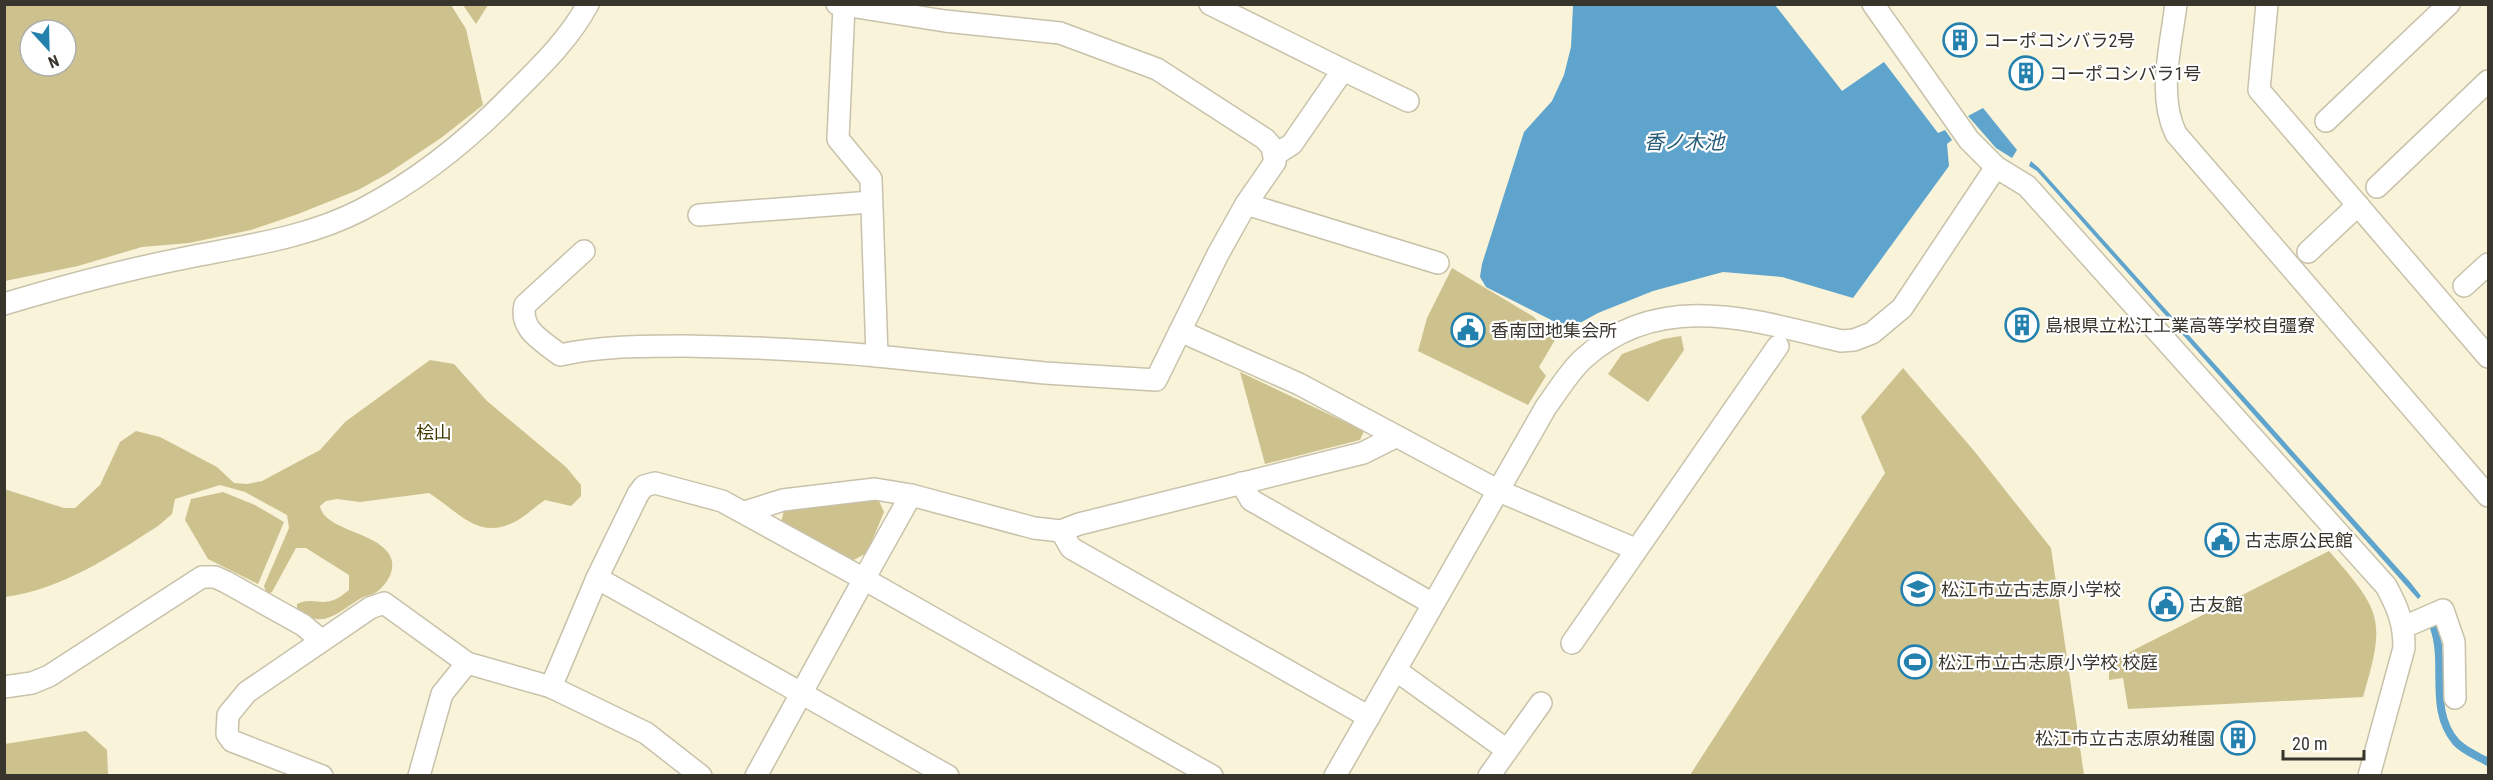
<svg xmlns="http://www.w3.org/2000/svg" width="2493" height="780" font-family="'Roboto Condensed','Noto Sans JP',sans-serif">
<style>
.green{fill:#cdc18e;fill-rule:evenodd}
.water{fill:#5ea4cc}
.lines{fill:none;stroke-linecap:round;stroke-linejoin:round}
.stream{stroke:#5ea4cc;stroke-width:8}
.minor-casing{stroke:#c8c2aa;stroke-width:24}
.minor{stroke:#fff;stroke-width:21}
.labels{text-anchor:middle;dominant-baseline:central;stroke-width:4.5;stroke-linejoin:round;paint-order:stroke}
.poi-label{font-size:18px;fill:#38362c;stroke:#fff;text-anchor:start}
.park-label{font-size:18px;fill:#453900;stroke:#fff}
.water-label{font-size:20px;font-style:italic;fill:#255b78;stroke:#fff}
</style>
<rect width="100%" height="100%" fill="#f9f3da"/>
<g class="green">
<path d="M 4,5 L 451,5 L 466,29 L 483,105 L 441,138 L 387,174 L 358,190 L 298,214 L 251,230 L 189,243 L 142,247 L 78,266 L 5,281 ZM 30,30 L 66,30 L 66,66 L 30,66 Z"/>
<path d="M 463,5 L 488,5 L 476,24 Z"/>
<path d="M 1452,268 L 1534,317 L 1555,340 L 1539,367 L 1546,376 L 1528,405 L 1418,351 L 1427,318 Z"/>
<path d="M 1681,336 L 1684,350 L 1648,402 L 1608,374 L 1622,354 L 1663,339 Z"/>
<path d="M 430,360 L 454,364 L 487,401 L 566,467 L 581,485 L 581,496 L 571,506 L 545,500 C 533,508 523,519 510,524 C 477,539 455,509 429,493 L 360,502 L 337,499 L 326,501 L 320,506 C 324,530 374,531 389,554 C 398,568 387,585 375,593 C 370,596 363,596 358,600 C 346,607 332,621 317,619 C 310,619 302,613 297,608 L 297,604 C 317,595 324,612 349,590 L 349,575 L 306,548 L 296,548 L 272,592 L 267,594 L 264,586 L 289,528 L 287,515 L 245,492 L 220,485 L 175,499 L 172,514 L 158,526 C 110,557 62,589 5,597 L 4,489 L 64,508 L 75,508 L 100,485 L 120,442 L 136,431 L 160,437 L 217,467 L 234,483 L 247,484 L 262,481 L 320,450 L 345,422 Z"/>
<path d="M 1903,368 L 1975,452 L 2051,548 L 2084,775 L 1690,775 L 1885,473 L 1861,417 Z"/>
<path d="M 1240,372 L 1364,431 L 1360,440 L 1265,464 Z"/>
<path d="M 223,492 L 255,505 L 284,522 L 258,584 L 208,559 L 185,520 L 191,499 Z"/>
<path d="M 878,499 L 884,512 L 867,553 L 850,562 L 781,523 L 784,510 Z"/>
<path d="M 2329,551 C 2382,612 2386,619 2363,697 L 2128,709 L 2123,678 L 2109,680 L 2109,666 L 2114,660 Z"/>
<path d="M 86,731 L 107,750 L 108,775 L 5,775 L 5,744 Z"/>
</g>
<g class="water">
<path d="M 1712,5 L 1775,5 L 1842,91 L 1884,62 L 1938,133 L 1945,130 L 1952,140 L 1947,144 L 1949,166 L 1853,298 L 1782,277 L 1723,272 L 1653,291 L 1598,313 L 1569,329 L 1486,287 L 1480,277 L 1482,264 L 1524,132 L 1552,101 L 1564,75 L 1571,47 L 1573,6 Z"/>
<path d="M 1983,108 L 2017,150 L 2012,158 L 1996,148 L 1968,116 Z"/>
<path d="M 2031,161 L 2039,168 L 2410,582 L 2421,596 L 2418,599 L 2037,171 L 2029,166 Z"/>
</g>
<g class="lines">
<path class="stream" d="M 2434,628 C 2447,664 2428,710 2456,742 C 2464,751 2478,756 2488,762"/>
<defs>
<g id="minor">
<path d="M 837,4 L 945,21 L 1060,33 L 1157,69 L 1265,139 L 1272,147 L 1275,162 L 1246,204 L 1218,254 L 1156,380 L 1045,373 L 877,356"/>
<path d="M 1210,4 L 1343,70 L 1292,144 L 1275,155"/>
<path d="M 1873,4 L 1969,140 L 1996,167 L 2027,186 L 2386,586 C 2398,608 2404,623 2404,648 L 2369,776"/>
<path d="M 2176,4 C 2171,46 2157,95 2176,134 L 2488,496"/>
<path d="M 2267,4 L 2259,90 L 2488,357"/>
<path d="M 1343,70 L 1408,101"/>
<path d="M 2326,121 L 2449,4"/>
<path d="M 2377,187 L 2488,81"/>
<path d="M 1246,204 L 1438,263"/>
<path d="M 699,215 L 871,202"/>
<path d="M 584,251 L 525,305 C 519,330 543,341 560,355 C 601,346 642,346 684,346 C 750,347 812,350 877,356 L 871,179 L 838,139 L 844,6"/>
<path d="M 2308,252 L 2358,205"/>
<path d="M 2464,286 L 2488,264"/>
<path d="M 4,304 C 64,286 124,270 185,258 C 244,246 307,238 361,210 C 415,182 466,142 509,98 C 537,70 569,40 588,4"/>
<path d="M 1180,331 L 1299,384 L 1499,491 L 1635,549"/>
<path d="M 1241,483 L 1251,500 L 1433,604"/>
<path d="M 911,495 L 1034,528 L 1061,531 L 1079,524 L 1363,453 L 1395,437"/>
<path d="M 745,512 L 783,500 L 875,489 L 911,495 L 864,579 L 1212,776"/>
<path d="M 1061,531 L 1071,548 L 1369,717"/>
<path d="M 597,578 L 638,494 L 644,486 L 655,483 L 722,501 L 864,579 L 756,776"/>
<path d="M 2404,627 L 2443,610 L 2454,642 L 2455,698"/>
<path d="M 1572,643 L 1778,346"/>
<path d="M 1397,671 L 1507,750"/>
<path d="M 4,687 L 32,683 L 49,676 L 202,577 L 215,577 L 226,582 L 303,625 L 321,640"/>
<path d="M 551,687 L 597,578 L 948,776"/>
<path d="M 322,776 L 232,741 L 227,734 L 228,715 L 247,692 L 370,608 L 384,603 L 467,663 L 551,687 L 646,733 L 701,776"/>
<path d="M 419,776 L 442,694 L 467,663"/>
<path d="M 1335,776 L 1546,407 C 1558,391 1568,373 1583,359 C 1659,289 1753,320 1841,341 L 1854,340 L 1872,333 L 1902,308 L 1996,167"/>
<path d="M 1489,776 L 1541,703"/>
</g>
</defs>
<use href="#minor" class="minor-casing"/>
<use href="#minor" class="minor"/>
</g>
<defs>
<symbol id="building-ring" viewBox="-11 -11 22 22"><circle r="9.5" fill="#fff" stroke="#2480ad" stroke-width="1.5"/><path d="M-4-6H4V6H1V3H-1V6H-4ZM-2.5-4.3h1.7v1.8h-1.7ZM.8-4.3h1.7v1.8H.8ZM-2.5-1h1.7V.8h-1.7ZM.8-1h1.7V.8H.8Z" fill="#2480ad"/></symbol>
<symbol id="civic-ring" viewBox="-11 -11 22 22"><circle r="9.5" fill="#fff" stroke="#2480ad" stroke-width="1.5"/><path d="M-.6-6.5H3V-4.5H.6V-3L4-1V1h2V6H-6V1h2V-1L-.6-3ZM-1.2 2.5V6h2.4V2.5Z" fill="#2480ad"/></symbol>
<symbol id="school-ring" viewBox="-11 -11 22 22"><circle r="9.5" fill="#fff" stroke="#2480ad" stroke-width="1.5"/><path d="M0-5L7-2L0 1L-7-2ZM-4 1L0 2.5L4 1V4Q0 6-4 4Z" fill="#2480ad"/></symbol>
<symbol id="stadium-ring" viewBox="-11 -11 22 22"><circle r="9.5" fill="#fff" stroke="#2480ad" stroke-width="1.5"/><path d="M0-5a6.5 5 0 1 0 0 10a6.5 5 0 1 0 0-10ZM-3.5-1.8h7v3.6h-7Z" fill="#2480ad"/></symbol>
</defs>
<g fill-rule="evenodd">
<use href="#building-ring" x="1941" y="21" width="38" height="38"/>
<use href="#building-ring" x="2007" y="54" width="38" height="38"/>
<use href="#building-ring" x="2003" y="306" width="38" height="38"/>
<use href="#civic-ring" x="1449" y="311" width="38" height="38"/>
<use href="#civic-ring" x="2203" y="521" width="38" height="38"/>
<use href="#school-ring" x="1899" y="570" width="38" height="38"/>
<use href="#civic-ring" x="2147" y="585" width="38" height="38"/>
<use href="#stadium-ring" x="1896" y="643" width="38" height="38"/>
<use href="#building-ring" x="2219" y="719" width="38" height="38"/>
</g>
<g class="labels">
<g class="poi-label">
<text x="1983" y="40">コーポコシバラ2号</text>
<text x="2049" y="73">コーポコシバラ1号</text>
<text x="2045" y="325">島根県立松江工業高等学校自彊寮</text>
<text x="1491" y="330">香南団地集会所</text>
<text x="2245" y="540">古志原公民館</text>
<text x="1941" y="589">松江市立古志原小学校</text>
<text x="2189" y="604">古友館</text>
<text x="1938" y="662">松江市立古志原小学校 校庭</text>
<text x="2215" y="738" text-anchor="end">松江市立古志原幼稚園</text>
</g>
<g class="park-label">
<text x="434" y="432">桧山</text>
</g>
<g class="water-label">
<text x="1684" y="142">香ノ木池</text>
</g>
</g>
<rect width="2493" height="780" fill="none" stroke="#38362c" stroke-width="12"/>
<g transform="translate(48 48) rotate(158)"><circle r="28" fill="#ffffff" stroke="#afafab" stroke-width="1.5"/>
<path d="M0-4.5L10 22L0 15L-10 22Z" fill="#2480ad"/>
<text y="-9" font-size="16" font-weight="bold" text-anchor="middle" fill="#38362c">N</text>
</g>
<path d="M2283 750v9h81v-9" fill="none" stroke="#38362c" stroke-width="3"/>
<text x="2292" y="750" font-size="18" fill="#38362c" stroke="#ffffff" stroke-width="4.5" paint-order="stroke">20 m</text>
</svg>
